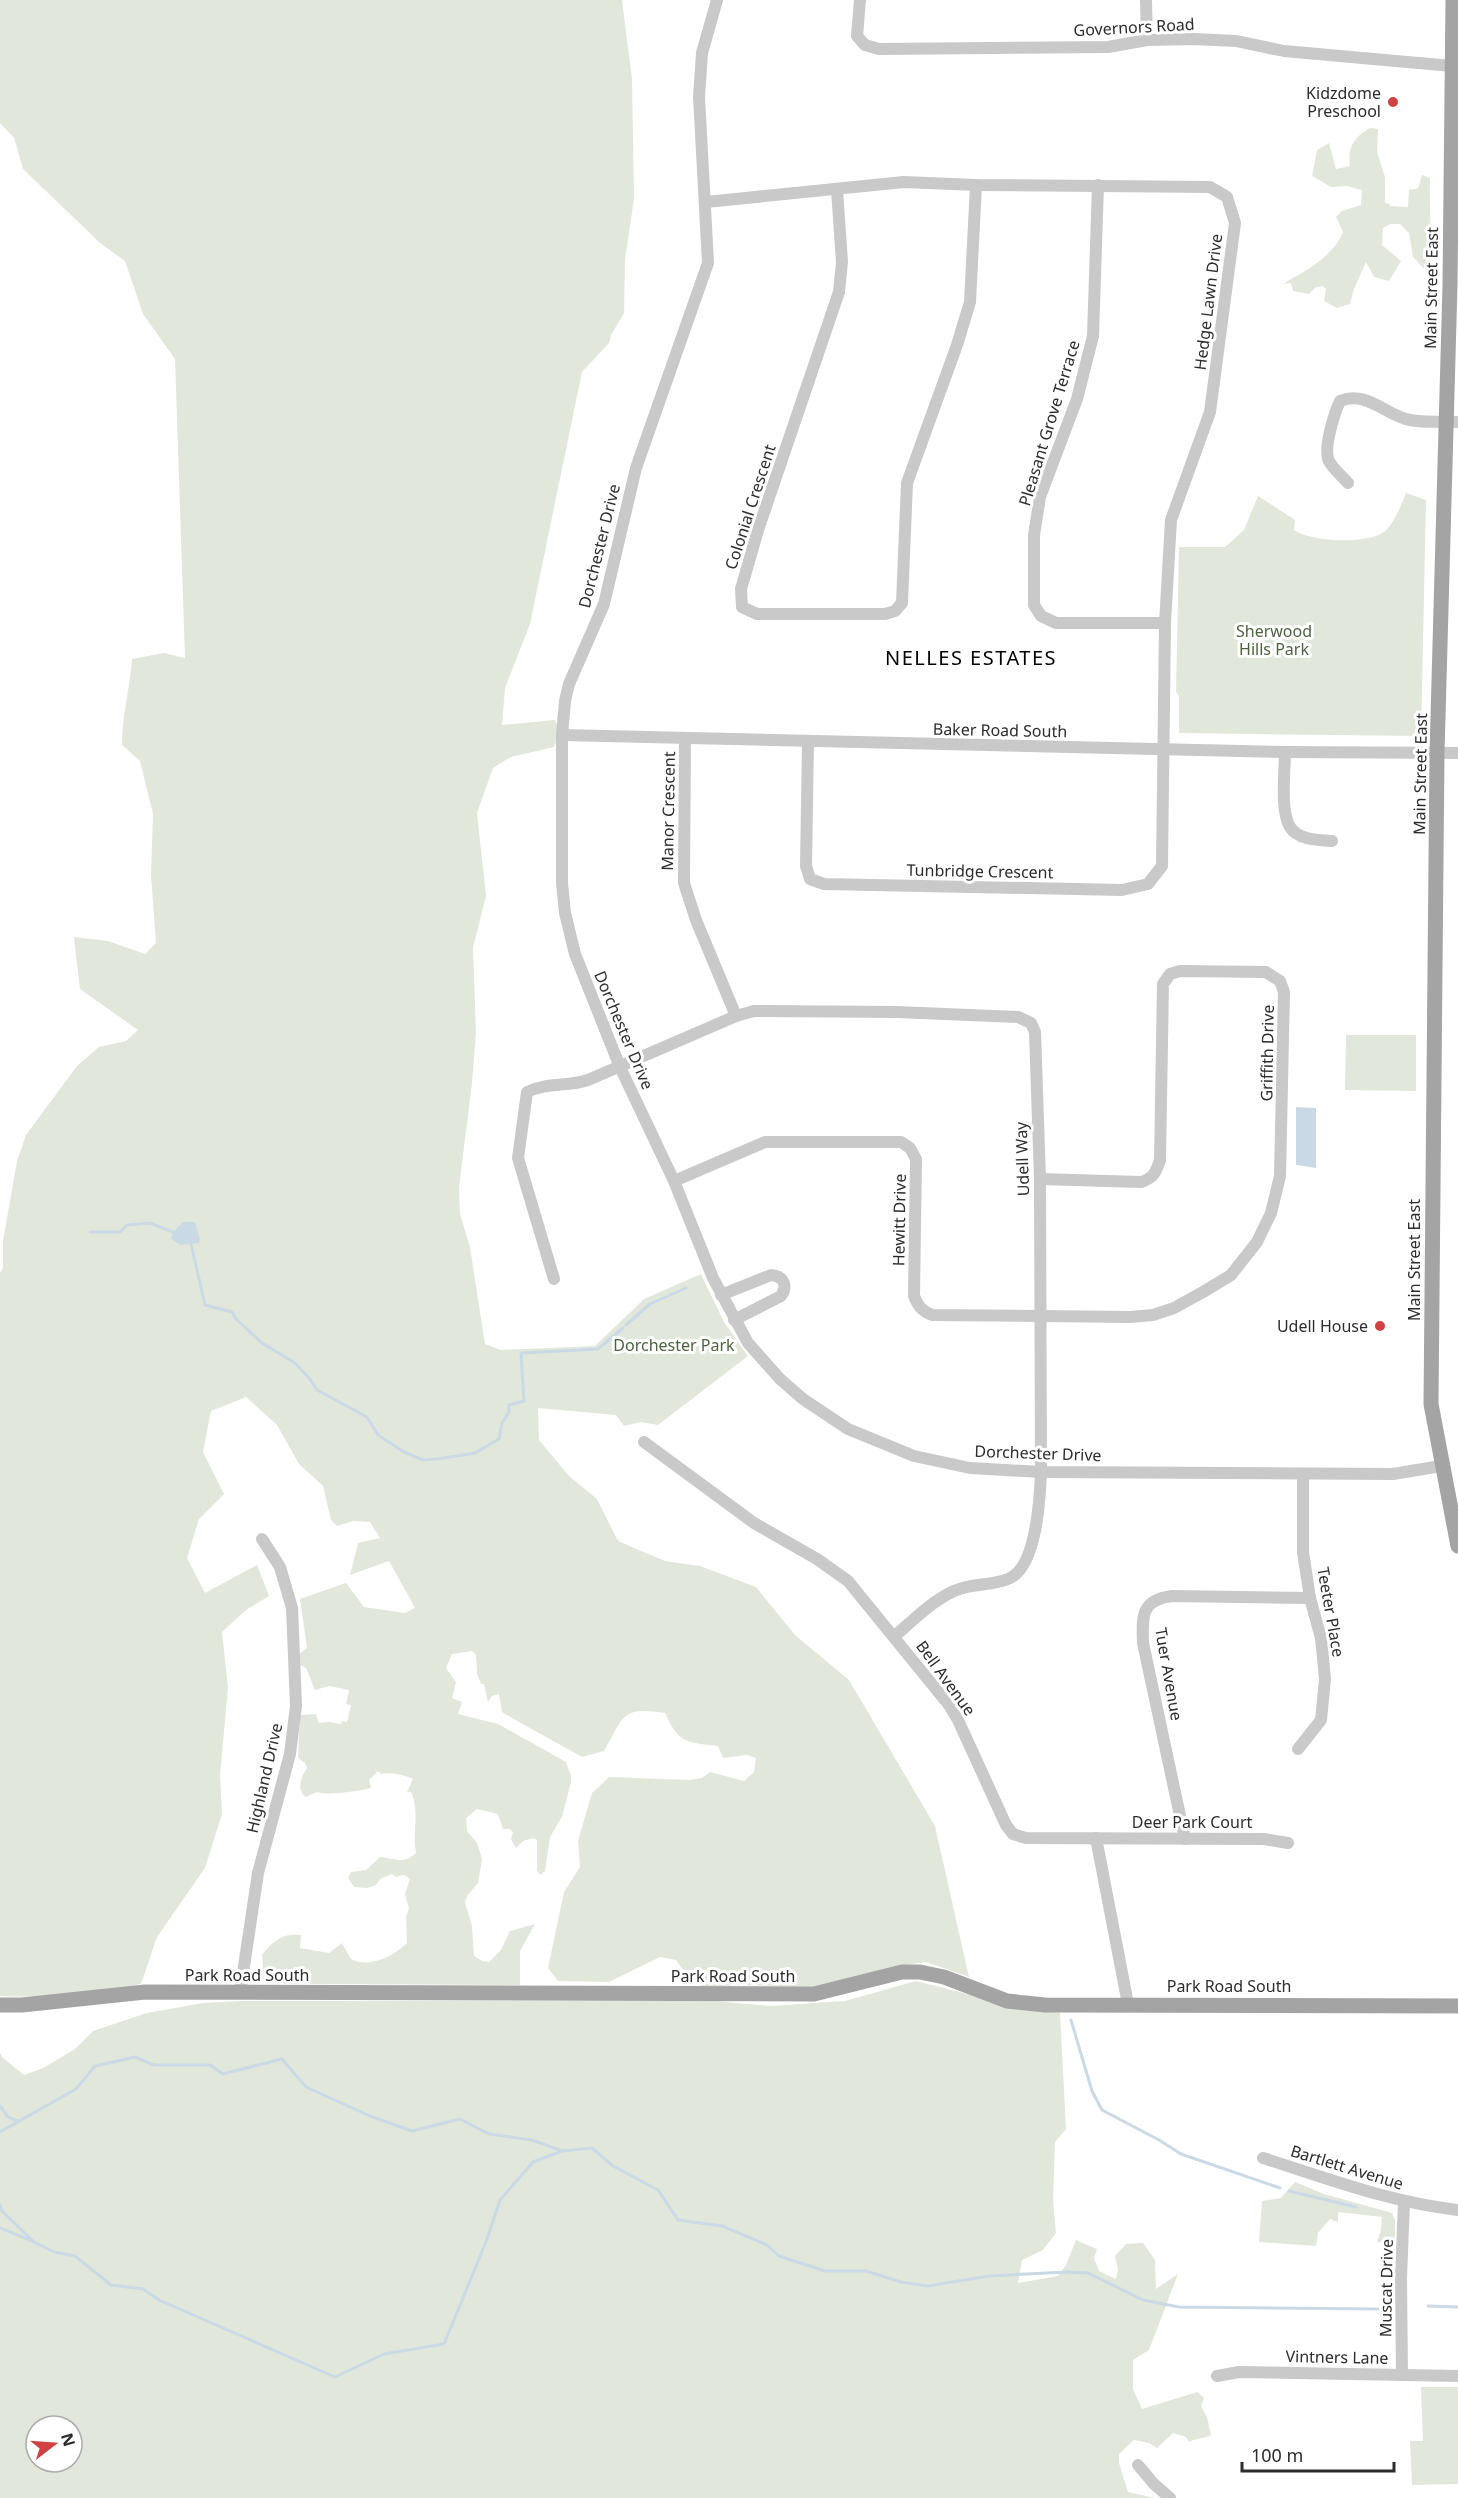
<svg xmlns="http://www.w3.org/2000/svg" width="1458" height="2498" font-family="'Noto Sans',sans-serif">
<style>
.green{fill:#e1e8db;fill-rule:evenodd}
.water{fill:#c9d9e6}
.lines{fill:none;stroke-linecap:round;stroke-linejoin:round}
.stream{stroke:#c9d9e6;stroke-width:3}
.minor{stroke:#c9c9c9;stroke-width:12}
.major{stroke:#a4a4a4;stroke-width:15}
.poi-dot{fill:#d04142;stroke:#fff;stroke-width:2}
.labels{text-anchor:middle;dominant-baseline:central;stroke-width:6;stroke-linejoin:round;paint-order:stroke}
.street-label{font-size:16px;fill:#2c2c2c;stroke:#fff}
.poi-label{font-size:16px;fill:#2c2c2c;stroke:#fff;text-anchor:end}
.park-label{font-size:16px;fill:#4d623f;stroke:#fff}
.quarter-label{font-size:20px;letter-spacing:1.5px;fill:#000;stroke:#fff}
</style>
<rect width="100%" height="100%" fill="#fff"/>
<g class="green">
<path d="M 0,0 L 622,0 L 632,79 L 634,199 L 625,260 L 624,313 L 611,335 L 609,343 L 582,372 L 530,624 L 505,688 L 502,725 L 555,720 L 560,732 L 554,747 L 511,757 L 493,768 L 477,813 L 486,896 L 473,948 L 476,1032 L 472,1083 L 459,1187 L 460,1214 L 470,1247 L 485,1344 L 501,1350 L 595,1346 L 644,1299 L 701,1274 L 724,1322 L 748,1356 L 658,1425 L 641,1422 L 624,1426 L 616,1415 L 538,1408 L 539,1440 L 569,1476 L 597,1499 L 618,1541 L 665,1561 L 700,1566 L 756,1587 L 795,1635 L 849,1680 L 935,1826 L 969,1977 L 926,1962 L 898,1966 L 821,1987 L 740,1985 L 703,1987 L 685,1973 L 676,1960 L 660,1957 L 609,1982 L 558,1981 L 548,1968 L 564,1892 L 580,1867 L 578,1841 L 592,1793 L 609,1777 L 690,1780 L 702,1778 L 710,1772 L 744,1781 L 754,1772 L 756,1758 L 747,1755 L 723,1758 L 718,1746 C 686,1742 679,1744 665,1713 C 621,1706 624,1716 604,1751 L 582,1757 L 505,1714 L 502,1712 L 499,1694 L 492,1696 L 488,1702 L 484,1684 L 481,1684 L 477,1674 L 476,1655 L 472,1651 L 452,1654 L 446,1668 L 456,1682 L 452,1698 L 462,1702 L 458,1714 L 498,1724 L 566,1762 L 571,1776 L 571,1782 L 562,1817 L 550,1837 L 545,1871 L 540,1875 L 537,1870 L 537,1840 L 533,1838 L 523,1841 L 516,1848 L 511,1839 L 513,1832 L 510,1829 L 503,1829 L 498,1814 L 477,1809 L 466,1818 L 467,1831 L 477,1843 L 482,1859 L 478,1883 L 467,1896 L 465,1902 L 472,1926 L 474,1956 L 482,1961 L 489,1962 L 501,1950 L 510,1931 L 535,1924 L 520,1951 L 520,1985 L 289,1984 L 264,1981 L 262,1955 C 272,1942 283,1932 301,1935 L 300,1948 L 329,1953 L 342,1943 L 351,1959 C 370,1969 393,1956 407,1943 L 406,1917 L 409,1908 L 405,1894 L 410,1879 L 404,1875 L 396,1877 L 392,1874 L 380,1879 L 376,1885 L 367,1888 L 354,1887 L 348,1878 L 351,1872 L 366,1870 L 380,1857 C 394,1858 404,1865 416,1853 C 412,1834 420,1810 411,1792 L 407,1792 L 413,1779 C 404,1775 391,1772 381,1774 L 378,1771 L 369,1780 L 371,1788 C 359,1791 328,1796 317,1792 L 306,1797 C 296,1790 301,1777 307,1768 L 305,1763 L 298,1758 L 300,1715 L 316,1714 L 319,1723 L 329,1722 L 341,1724 L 342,1721 L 347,1722 L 351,1705 L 346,1704 L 349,1690 L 329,1686 L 315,1690 L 306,1668 L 298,1664 L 299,1654 L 307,1648 L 300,1599 L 346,1583 L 364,1607 L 405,1613 L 415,1608 L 389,1561 L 350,1575 L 358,1543 L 380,1538 L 370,1522 L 353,1521 L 337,1526 L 331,1520 L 323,1486 L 299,1464 L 277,1425 L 246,1397 L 211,1411 L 203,1452 L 224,1494 L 199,1519 L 187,1558 L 205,1593 L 257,1565 L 269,1596 L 246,1610 L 222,1632 L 228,1688 L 220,1775 L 222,1814 L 205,1868 L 157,1937 L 141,1984 C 92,1995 50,1998 0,1996 L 0,1273 L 3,1268 L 3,1241 L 17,1161 L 26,1135 L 77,1066 L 99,1047 L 126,1041 L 138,1030 L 80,989 L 74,937 L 108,941 L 145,954 L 156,943 L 151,875 L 153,814 L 140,761 L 122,745 C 122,716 130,688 132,659 L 164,653 L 185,658 L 175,359 L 143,314 L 125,261 L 100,243 L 23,169 L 14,138 L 0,123 Z"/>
<path d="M 1370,128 L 1378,129 L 1377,152 L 1385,177 L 1385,203 L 1390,204 L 1390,206 L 1408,207 L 1409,190 L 1418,188 L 1422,175 L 1430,178 C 1429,208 1432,237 1430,267 L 1423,268 L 1413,257 L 1409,233 L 1400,224 L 1391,224 L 1383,228 L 1382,245 L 1401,261 L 1389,281 L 1374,277 L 1366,262 L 1354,289 L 1350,304 L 1337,308 L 1324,301 L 1326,289 L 1323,286 L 1316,287 L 1309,294 L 1293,291 L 1291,283 L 1283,284 C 1306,270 1332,258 1343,232 L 1336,217 L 1342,211 L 1361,205 L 1362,190 L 1347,186 L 1331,187 L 1312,176 L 1317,150 L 1329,143 L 1336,169 L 1350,166 C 1347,148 1354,137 1370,128 Z"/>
<path d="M 1406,493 L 1426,500 L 1421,736 L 1179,733 L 1179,696 L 1176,692 L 1179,547 L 1225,547 L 1244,530 L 1258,496 L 1295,520 L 1294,530 C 1310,542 1370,545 1385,531 C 1395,522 1401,505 1406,493 Z"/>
<path d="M 1346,1035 L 1416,1035 L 1416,1091 L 1345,1090 Z"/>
<path d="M 916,1981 L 979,1997 L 1060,2013 L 1066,2129 L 1055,2142 L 1053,2201 L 1056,2233 L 1043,2250 L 1022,2260 L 1018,2283 L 1058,2276 L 1066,2265 L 1076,2240 L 1097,2249 L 1094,2258 L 1099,2271 L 1116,2279 L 1118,2270 L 1115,2256 L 1126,2244 L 1143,2243 L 1155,2260 L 1156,2289 L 1178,2274 L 1149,2350 L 1133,2360 L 1133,2389 L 1142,2409 L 1197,2392 L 1204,2398 L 1201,2406 L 1207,2417 L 1211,2435 C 1203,2439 1196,2438 1189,2442 L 1186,2437 L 1173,2433 L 1157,2448 L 1149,2443 L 1134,2440 L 1119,2454 L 1119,2463 L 1128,2492 L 1155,2498 L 0,2498 L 0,2053 L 2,2057 L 24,2075 L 43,2068 L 75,2049 L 93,2031 L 147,2013 L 203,2003 L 241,2001 L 716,2001 L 770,2006 L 845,2001 ZM 36,2426 L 72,2426 L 72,2462 L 36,2462 Z"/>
<path d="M 1295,2182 L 1324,2194 L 1392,2213 L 1395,2220 L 1395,2242 L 1377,2242 L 1381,2230 L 1382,2217 L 1338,2212 L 1338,2222 L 1330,2219 L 1318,2233 L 1316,2246 L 1259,2242 L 1262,2201 L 1281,2198 Z"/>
<path d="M 1421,2387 L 1458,2387 L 1458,2484 L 1412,2485 L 1410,2441 L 1423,2441 Z"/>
</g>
<g class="water">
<path d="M 1296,1107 L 1316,1108 L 1316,1168 L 1296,1165 Z"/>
<path d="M 183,1222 L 195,1222 L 200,1240 L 199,1243 L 181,1245 L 171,1239 L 173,1232 Z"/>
</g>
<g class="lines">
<g class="stream">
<path d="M 90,1232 L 120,1232 L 127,1225 L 150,1223 L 173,1232"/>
<path d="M 191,1244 L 205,1305 L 232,1312 L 236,1319 L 262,1343 L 295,1363 L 310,1379 L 317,1390 L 367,1417 L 378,1435 L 404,1452 L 423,1460 L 438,1459 L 475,1453 L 499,1439 L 502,1423 L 509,1412 L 509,1405 L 524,1401 L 521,1353 L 598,1349 L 623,1328"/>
<path d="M 626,1325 L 650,1304 L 686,1288"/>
<path d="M 1071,2020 L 1092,2091 L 1102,2110 L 1159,2140 L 1181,2154 L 1280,2188"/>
<path d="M 0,2106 L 8,2117 L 18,2121"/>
<path d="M 0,2132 L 76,2089 L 95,2066 L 135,2057 L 154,2065 L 210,2065 L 223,2074 L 282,2059 L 306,2087 L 370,2116 L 412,2131 L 460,2119 L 489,2134 L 532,2140 L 562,2151 L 592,2148 L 613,2166 L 658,2190 L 678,2220 L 722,2226 L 767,2245 L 779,2256 L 825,2271 L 866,2271 L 901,2282 L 928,2286 L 989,2276 L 1067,2272 L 1088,2273 L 1143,2300 L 1179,2307 L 1378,2309"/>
<path d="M 1289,2191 L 1356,2207"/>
<path d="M 0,2205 L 2,2211 L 34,2242 L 54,2252 L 75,2256 L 111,2285 L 143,2289 L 159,2300 L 335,2377 L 384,2354 L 444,2344 L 486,2242 L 500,2200 L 533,2162 L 562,2151"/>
<path d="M 0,2228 L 32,2241"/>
<path d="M 1428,2306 L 1458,2307"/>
</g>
<g class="minor">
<path d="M 717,0 L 702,53 L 699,97 L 708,263 L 636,468 L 604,604 L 569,684 L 565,701 L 562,735 L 562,883 L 565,913 L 575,954 L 620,1067 L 674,1181 L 713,1278 L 748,1343 L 780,1379 L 803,1399 L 848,1429 L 914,1456 L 970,1468 L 1041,1472 L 1393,1474 L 1441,1466"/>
<path d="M 860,0 L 857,36 L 865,45 L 879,49 L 1108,47 L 1147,40 L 1194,39 L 1236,41 L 1284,51 L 1452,66"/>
<path d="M 1146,0 L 1147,40"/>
<path d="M 1098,185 L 1093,336 L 1077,399 L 1040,497 L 1034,535 L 1034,605 L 1041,616 L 1056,623 L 1165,623"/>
<path d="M 837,190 L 842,262 L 839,292 L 758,530 L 741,589 L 742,607 L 757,614 L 885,614 L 895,611 L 902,603 L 907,483 L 957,345 L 970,302 L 976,185"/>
<path d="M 706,202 L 904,182 L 976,185 L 1210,187 L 1227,197 L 1235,223 L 1210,412 L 1171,520 L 1165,623 L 1162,866 L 1148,884 L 1122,890 L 824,884 L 810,879 L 806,866 L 808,742"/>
<path d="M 1348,483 C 1342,476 1333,469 1329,461 C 1323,449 1334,414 1340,401 C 1367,390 1385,415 1410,420 C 1426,423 1442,421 1458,422"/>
<path d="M 562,735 L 1285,752 L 1458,753"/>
<path d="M 685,740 L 684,883 L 696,920 L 736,1016"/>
<path d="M 1285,752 C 1285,771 1280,811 1290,827 C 1298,840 1319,840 1332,841"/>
<path d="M 674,1181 L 765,1142 L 901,1142 L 910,1148 L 916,1159 L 914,1296 C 918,1306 922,1311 932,1315 L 1130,1317 L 1153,1315 L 1174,1308 L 1203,1292 L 1231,1275 L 1257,1242 L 1271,1213 L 1280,1176 L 1284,992 L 1280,981 L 1266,972 L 1180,971 L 1170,974 L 1163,984 L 1160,1160 C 1156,1172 1154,1178 1141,1182 L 1040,1179"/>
<path d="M 554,1279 L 518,1158 L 527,1092 C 547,1082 568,1087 588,1080 L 736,1016 L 754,1011 L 897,1012 L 1018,1017 L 1031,1023 L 1035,1032 L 1040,1179 L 1041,1472 C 1040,1497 1037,1568 1008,1579 C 991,1586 971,1583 954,1591 C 932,1601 913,1620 895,1636"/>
<path d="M 721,1295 L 771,1275 C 784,1276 788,1286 781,1296 L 734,1320"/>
<path d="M 644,1442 L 754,1523 L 817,1559 L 848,1581 L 949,1705 L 958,1720 L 1006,1825 L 1013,1834 L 1026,1838 L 1264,1839 L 1288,1843"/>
<path d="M 1298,1749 L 1321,1720 L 1325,1679 L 1321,1638 L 1310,1598 L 1303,1552 L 1303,1474"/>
<path d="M 1096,1838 L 1128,2004"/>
<path d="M 1185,1839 L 1143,1643 C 1142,1616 1141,1600 1172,1596 L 1310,1598"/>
<path d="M 240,1993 L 258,1873 L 290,1754 L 296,1706 L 292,1608 L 280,1567 L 262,1539"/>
<path d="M 1263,2158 C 1329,2179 1389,2202 1458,2210"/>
<path d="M 1402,2375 L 1401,2278 L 1404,2202"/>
<path d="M 1217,2376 L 1239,2372 L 1458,2376"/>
<path d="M 1138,2465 L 1154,2484 L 1170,2498"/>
</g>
<g class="major">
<path d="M 1453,0 L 1450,285 L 1437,753 L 1431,1404 L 1458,1546"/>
<path d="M 0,2005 L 22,2005 L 145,1992 L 814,1994 L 902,1972 L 920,1972 L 944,1977 L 1007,2001 L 1045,2005 L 1458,2006"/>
</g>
</g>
<g class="poi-dot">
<circle cx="1393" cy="102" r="6"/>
<circle cx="1380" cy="1326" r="6"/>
</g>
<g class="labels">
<g class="street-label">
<text transform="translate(1134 27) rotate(-3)">Governors Road</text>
<text transform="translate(1431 288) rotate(-89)">Main Street East</text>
<text transform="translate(1208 302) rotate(-83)">Hedge Lawn Drive</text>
<text transform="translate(1049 423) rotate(-73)">Pleasant Grove Terrace</text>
<text transform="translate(750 507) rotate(-72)">Colonial Crescent</text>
<text transform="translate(599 546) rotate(-76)">Dorchester Drive</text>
<text transform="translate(1000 730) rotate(1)">Baker Road South</text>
<text transform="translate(1420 774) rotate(-89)">Main Street East</text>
<text transform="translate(668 811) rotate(-89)">Manor Crescent</text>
<text transform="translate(980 871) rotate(1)">Tunbridge Crescent</text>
<text transform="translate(624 1030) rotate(67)">Dorchester Drive</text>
<text transform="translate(1267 1053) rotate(-89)">Griffith Drive</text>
<text transform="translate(1022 1159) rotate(-92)">Udell Way</text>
<text transform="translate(899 1220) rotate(-89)">Hewitt Drive</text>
<text transform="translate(1414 1260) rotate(-90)">Main Street East</text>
<text transform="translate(1038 1453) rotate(2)">Dorchester Drive</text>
<text transform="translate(1331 1612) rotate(80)">Teeter Place</text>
<text transform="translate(1169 1674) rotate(80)">Tuer Avenue</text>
<text transform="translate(946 1678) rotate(54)">Bell Avenue</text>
<text transform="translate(264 1778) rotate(-77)">Highland Drive</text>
<text x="1192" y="1822">Deer Park Court</text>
<text x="247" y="1975">Park Road South</text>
<text x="733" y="1976">Park Road South</text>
<text x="1229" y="1986">Park Road South</text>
<text transform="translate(1347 2167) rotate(17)">Bartlett Avenue</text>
<text transform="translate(1386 2288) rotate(-89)">Muscat Drive</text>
<text transform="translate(1337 2357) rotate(1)">Vintners Lane</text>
</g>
<g class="poi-label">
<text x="1381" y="93">Kidzdome<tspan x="1381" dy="18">Preschool</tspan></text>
<text x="1368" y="1326">Udell House</text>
</g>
<g class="park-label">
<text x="1274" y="631">Sherwood<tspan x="1274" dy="18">Hills Park</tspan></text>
<text x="674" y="1345">Dorchester Park</text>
</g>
<g class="quarter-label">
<text x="971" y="657">NELLES ESTATES</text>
</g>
</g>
<g transform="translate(54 2444) rotate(73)"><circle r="28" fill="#ffffff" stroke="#ababab" stroke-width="1.5"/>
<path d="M0-4.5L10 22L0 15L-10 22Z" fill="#d04142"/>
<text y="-9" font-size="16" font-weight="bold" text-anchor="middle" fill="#2c2c2c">N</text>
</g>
<path d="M1242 2462v9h152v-9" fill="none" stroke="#2c2c2c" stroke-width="3"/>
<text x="1251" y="2462" font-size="18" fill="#2c2c2c" stroke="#ffffff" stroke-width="4.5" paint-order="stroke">100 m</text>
</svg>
